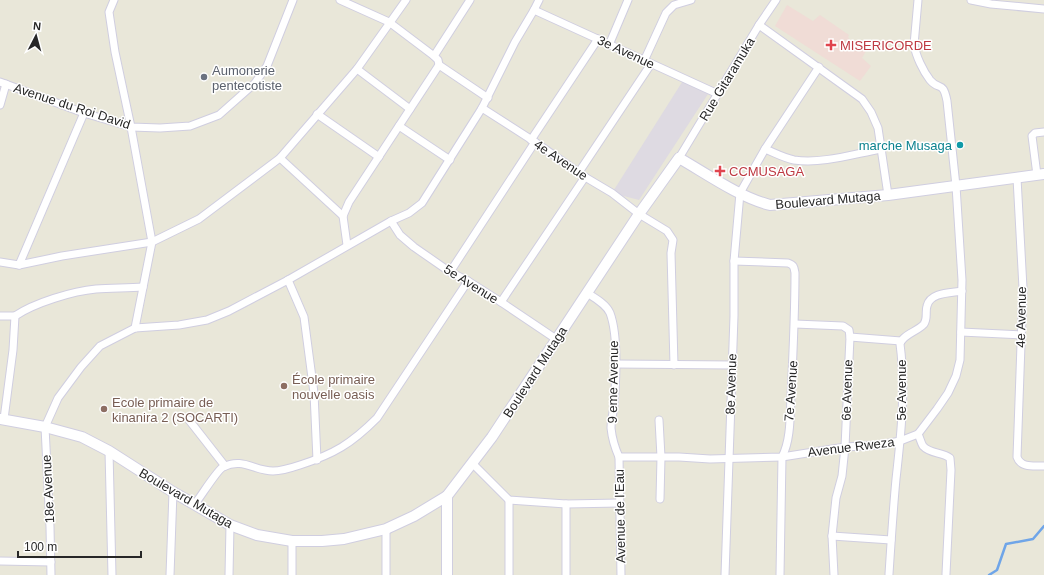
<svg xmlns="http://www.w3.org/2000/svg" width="1044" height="575" font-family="Arial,sans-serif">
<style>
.industrial{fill:#dedae2}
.medical{fill:#f0dcd6}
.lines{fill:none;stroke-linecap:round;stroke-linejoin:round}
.stream{stroke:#6fa5e8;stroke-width:2.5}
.street-casing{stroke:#d0cee0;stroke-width:9}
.secondary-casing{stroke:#d0cee0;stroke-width:12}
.street{stroke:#fff;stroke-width:7}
.secondary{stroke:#fff;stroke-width:10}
.health-dot{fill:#e0444e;stroke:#fff;stroke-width:1.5}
.worship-dot{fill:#6b7280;stroke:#fff;stroke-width:1.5}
.culture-dot{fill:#0f9aa8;stroke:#fff;stroke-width:1.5}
.education-dot{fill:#8d6e63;stroke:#fff;stroke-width:1.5}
.labels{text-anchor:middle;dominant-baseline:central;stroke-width:3;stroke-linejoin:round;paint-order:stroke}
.health-label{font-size:13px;fill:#be3a42;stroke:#fff;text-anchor:start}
.street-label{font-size:13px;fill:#272727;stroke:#fff}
.worship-label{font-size:13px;fill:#5b616d;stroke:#fff;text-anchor:start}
.culture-label{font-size:13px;fill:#0d838f;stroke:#fff;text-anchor:end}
.education-label{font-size:13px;fill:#785e54;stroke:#fff;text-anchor:start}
</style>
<rect width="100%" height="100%" fill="#e9e7d9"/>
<path class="industrial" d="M 684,79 L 708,94 L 639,200 L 612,193 Z"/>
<path class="medical" d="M 787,5 L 813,21 L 820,15 L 849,35 L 848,37 L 850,40 L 866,51 L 862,58 L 871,66 L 860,81 L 775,26 Z"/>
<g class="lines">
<path class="stream" d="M 989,575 L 997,570 L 1006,544 L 1033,539 L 1044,526"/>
<defs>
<g id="street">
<path d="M 114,0 L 109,12 L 115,52 L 131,127 L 152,242 L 135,328"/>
<path d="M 340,0 L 389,22 L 434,56 L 438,60 L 439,65 L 349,202 L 343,216 L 347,245"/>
<path d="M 971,0 L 991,4 L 1044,9"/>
<path d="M 534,10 L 718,94"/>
<path d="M 759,25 L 862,99 L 871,112 L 878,128 L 888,195"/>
<path d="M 609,45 L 628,0"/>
<path d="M 434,56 L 470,0"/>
<path d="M 644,61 L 666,13 L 674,5 L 691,0"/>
<path d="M 439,65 L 488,98"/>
<path d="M 357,69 L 410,109"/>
<path d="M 0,82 L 84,113 L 131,127 L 160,128 L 190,126 L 219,115 L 255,83 L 267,66 L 293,0"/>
<path d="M 0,105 L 6,84"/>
<path d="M 482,108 L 535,142 L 585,177 L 612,193 L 639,214 L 667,231 L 673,240 L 671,253 L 674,365"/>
<path d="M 317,114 L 379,157"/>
<path d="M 399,126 L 450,160"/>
<path d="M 531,140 L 598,39"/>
<path d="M 765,149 C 775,153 784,158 794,160 C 823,164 853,154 881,149"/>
<path d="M 280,158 L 343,216"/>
<path d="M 679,158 L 759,25 L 776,0"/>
<path d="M 579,172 L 651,64"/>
<path d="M 1037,175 L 1032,136 L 1035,133 L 1044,132"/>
<path d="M 1017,178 L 1023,288 L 1017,457 C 1021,468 1033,466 1044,466"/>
<path d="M 391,221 L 400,235 L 414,247 L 450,272 L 468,281 L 501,302 L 556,339"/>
<path d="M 734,261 L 788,263 C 794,265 794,267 795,273 C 795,314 793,355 791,396 C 790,415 791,440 782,457 L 780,575"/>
<path d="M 0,262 L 19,265 L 62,256 L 152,242 L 199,219 L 280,158 L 357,69 L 406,0"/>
<path d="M 19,265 L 84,113"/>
<path d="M 450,272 L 535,142"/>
<path d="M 288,280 L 304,317 L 314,393 L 317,460"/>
<path d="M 587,293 C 595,298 606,304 610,313 C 619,337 616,381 614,406 C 613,413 611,421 611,428 C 612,438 615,448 619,457 L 621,575"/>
<path d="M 501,302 L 585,177"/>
<path d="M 0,316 L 15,316 L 13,350 L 4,419"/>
<path d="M 15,316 C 34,303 73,291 96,289 C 112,288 128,288 143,287"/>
<path d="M 795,324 L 843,326 L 849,330 L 850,337 L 845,447 L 842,476 L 836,498 L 832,536 L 834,575"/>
<path d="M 961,332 L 1021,335"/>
<path d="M 850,337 L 901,341"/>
<path d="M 615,364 L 732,365"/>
<path d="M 189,420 L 225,466"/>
<path d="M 659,420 L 661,457 L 660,499"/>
<path d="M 918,434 C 920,438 921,443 923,446 C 930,454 942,452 950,458 L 951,470 L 946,574"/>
<path d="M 109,451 L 112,575"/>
<path d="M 619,457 L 679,457 L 710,459 L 782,457 L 845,447 L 880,445 L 900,441 L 918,434 L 937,409 L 948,393 L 956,376 L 960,360 L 962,280 L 956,186 L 947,101 C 943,80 939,91 930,80 C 923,71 916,56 914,45 L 918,0"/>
<path d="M 472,463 L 509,500 L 566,504 L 620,503"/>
<path d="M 509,500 L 509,575"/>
<path d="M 566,504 L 566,575"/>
<path d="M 194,505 C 200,498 217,470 223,467 C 243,457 254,471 273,471 C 282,471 291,468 300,465 C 334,454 351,444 377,418 L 468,281"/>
<path d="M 832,536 L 891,540"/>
<path d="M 0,561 L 51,562"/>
<path d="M 889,574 C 891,543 893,511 896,479 C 901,435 906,389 900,344 C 903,334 917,332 924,324 C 928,318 925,312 927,306 C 930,292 951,293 962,291"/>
<path d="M 51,575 L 50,527 L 45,427 L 58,398 L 81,367 L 100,346 L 135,328 L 179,325 L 207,320 L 229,311 L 288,280 L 391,221 L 409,213 L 422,203 L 482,108 L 515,42 L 534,10 L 539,0"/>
<path d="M 170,575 L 173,492"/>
<path d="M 229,575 L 230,525"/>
<path d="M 292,575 L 292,541"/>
<path d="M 386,575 L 386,529"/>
<path d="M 725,575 L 734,316 L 734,261 L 740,193 L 765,149 L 819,67"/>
</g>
<g id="secondary">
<path d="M 0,419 L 45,427 L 82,437 L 109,451 L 173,492 L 230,525 L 257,535 L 292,541 L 322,541 L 344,539 L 386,529 L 414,516 L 447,496 L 492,437 L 639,214 L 679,158 C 707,174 739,197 770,205 L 888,195 L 1044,174"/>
<path d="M 447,496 L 447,575"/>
</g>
</defs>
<use href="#street" class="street-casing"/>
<use href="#secondary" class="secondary-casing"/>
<use href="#street" class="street"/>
<use href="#secondary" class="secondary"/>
</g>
<g class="health-dot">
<path d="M829 39h4v4h4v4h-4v4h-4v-4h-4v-4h4z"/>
<path d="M718 165h4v4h4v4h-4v4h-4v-4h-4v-4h4z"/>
</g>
<circle class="worship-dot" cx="204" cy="77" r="4"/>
<circle class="culture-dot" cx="960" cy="145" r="4"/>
<g class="education-dot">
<circle cx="284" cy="386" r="4"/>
<circle cx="104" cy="409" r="4"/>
</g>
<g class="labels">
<g class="health-label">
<text x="840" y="45">MISERICORDE</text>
<text x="729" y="171">CCMUSAGA</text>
</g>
<g class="street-label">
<text transform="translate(626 52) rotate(25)">3e Avenue</text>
<text transform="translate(727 79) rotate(-59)">Rue Gitaramuka</text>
<text transform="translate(72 106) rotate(18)">Avenue du Roi David</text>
<text transform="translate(561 160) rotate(34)">4e Avenue</text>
<text transform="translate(828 200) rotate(-5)">Boulevard Mutaga</text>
<text transform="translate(471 284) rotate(32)">5e Avenue</text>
<text transform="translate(1021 317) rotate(-89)">4e Avenue</text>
<text transform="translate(535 372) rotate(-57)">Boulevard Mutaga</text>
<text transform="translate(613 382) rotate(-89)">9 eme Avenue</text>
<text transform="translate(731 384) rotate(-88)">8e Avenue</text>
<text transform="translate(847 390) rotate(-88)">6e Avenue</text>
<text transform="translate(901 390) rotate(-90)">5e Avenue</text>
<text transform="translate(791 391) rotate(-86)">7e Avenue</text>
<text transform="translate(851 447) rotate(-7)">Avenue Rweza</text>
<text transform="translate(48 489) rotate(-93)">18e Avenue</text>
<text transform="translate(186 498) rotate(30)">Boulevard Mutaga</text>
<text transform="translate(620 516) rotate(-91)">Avenue de l'Eau</text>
</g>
<g class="worship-label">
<text x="212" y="70">Aumonerie<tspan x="212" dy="15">pentecotiste</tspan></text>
</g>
<g class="culture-label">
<text x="952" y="145">marche Musaga</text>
</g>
<g class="education-label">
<text x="292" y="379">École primaire<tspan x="292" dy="15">nouvelle oasis</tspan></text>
<text x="112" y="402">Ecole primaire de<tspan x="112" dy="15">kinanira 2 (SOCARTI)</tspan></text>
</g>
</g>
<g transform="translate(36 36) rotate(6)" stroke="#ffffff" stroke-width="3" paint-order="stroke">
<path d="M0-3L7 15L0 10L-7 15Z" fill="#272727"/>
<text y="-6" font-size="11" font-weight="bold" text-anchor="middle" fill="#272727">N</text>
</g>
<path d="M18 551v6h123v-6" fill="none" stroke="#272727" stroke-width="2"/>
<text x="24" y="551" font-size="12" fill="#272727" stroke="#ffffff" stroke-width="3" paint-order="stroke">100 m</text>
</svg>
